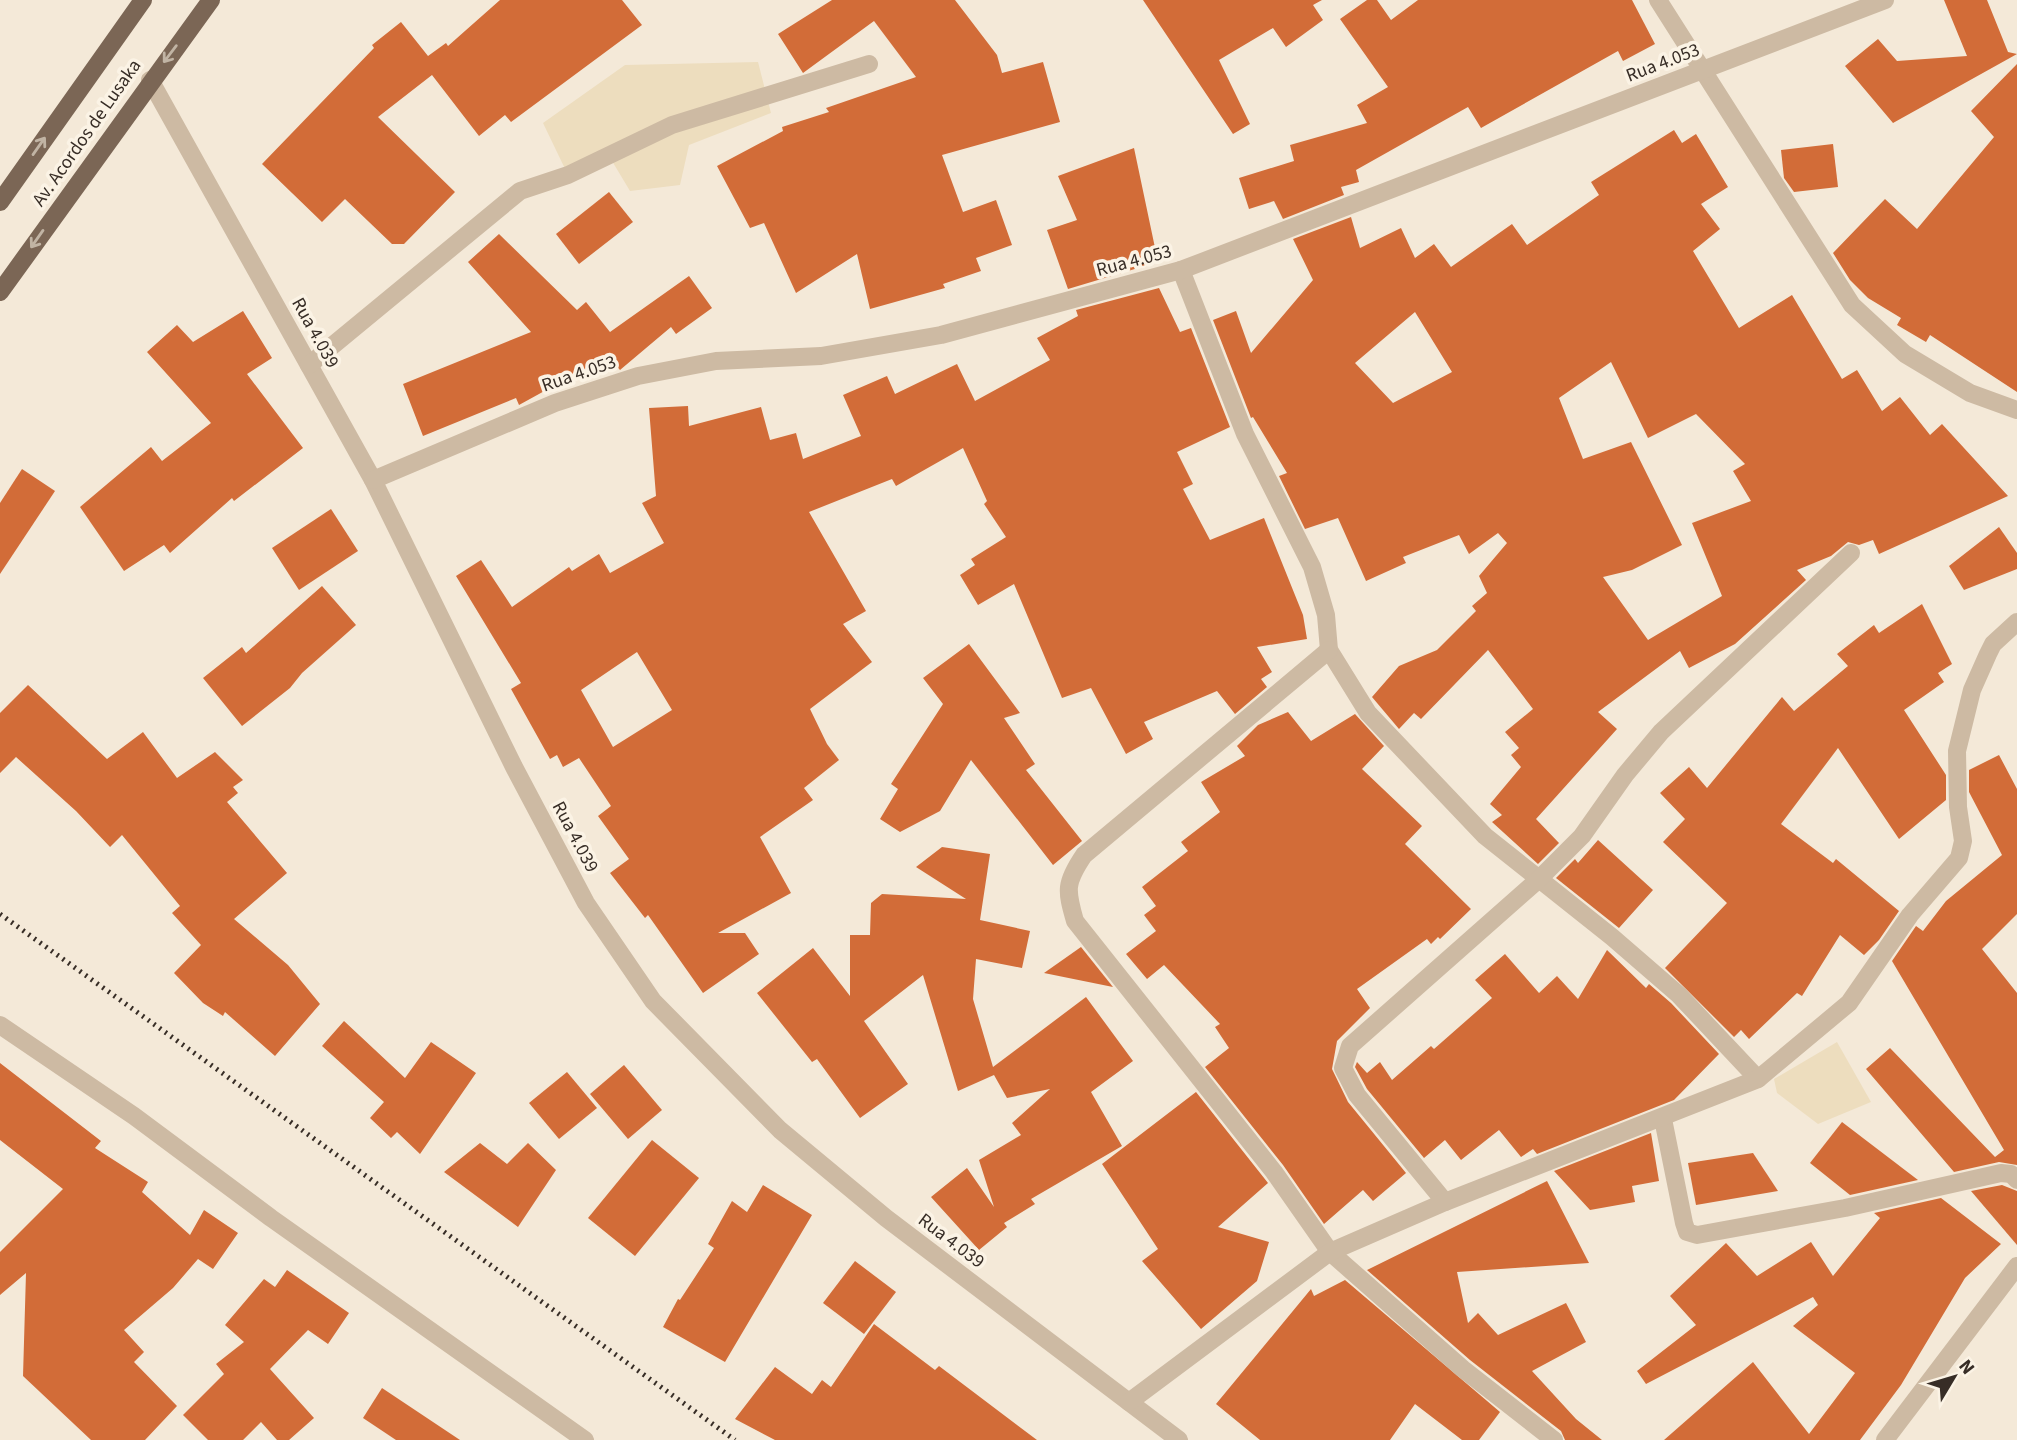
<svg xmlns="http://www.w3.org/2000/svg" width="2017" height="1440" font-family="'Source Sans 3',sans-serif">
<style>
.plaza{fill:#edddbe}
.building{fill:#d26c38;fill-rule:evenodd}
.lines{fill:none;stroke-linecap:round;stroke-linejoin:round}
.minor{stroke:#cdbaa3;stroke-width:18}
.major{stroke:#7b6655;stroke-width:18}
.rail{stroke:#372d26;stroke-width:5;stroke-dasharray:2 5;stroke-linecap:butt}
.oneway{stroke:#c1b4a4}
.labels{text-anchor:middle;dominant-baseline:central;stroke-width:7;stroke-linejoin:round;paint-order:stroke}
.street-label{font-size:19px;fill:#372d26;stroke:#fbf3e5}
</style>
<rect width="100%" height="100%" fill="#f4e9d8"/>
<g class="plaza">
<path d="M 758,62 L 771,113 L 689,145 L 680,185 L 630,191 L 606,151 L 568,175 L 543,123 L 625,65 Z"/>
<path d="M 1837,1042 L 1871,1102 L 1818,1124 L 1777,1093 L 1774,1079 Z"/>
</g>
<g class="building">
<path d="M 500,0 L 622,0 L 642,25 L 511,122 L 505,115 L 479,136 L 432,75 L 378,117 L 455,192 L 404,244 L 392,244 L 345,199 L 322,222 L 262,164 L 374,48 L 372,45 L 401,22 L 428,56 L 446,43 L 448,46 Z"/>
<path d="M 832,0 L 955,0 L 997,55 L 1002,73 L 1043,62 L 1060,122 L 942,155 L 963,212 L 996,200 L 1012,245 L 976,258 L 981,271 L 943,284 L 945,288 L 870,309 L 857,254 L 796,293 L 764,223 L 750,228 L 717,166 L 783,131 L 782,127 L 829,112 L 826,108 L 916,77 L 874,21 L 803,73 L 778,34 Z"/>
<path d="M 1143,0 L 1322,0 L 1313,5 L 1323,20 L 1286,47 L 1273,28 L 1219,60 L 1250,124 L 1233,134 Z"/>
<path d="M 1367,0 L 1377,0 L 1391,20 L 1418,0 L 1632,0 L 1655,44 L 1623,61 L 1618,51 L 1481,128 L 1468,107 L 1356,170 L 1359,182 L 1341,187 L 1344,195 L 1283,219 L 1274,201 L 1249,209 L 1239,178 L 1294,161 L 1290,145 L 1367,123 L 1357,105 L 1388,87 L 1340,19 Z"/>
<path d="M 1944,0 L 1987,0 L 2008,52 L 2017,54 L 1893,123 L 1845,66 L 1878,39 L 1897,61 L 1967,56 Z"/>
<path d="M 2017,64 L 2017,392 L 1930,335 L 1926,342 L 1897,325 L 1901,318 L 1868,298 L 1850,280 L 1833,253 L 1885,199 L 1917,229 L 1994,137 L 1971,111 Z"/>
<path d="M 1674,130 L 1682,143 L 1696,134 L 1728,187 L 1701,204 L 1720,229 L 1693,251 L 1739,328 L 1792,295 L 1842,379 L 1857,370 L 1882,411 L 1900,397 L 1930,435 L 1942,424 L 2008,496 L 1879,554 L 1873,540 L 1859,545 L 1848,542 L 1831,556 L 1797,570 L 1806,580 L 1735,644 L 1689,668 L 1680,651 L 1598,712 L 1617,729 L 1536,819 L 1559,843 L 1538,864 L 1492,822 L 1502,815 L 1490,804 L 1521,767 L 1511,755 L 1519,748 L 1505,732 L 1533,709 L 1488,650 L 1421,719 L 1414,713 L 1399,729 L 1372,697 L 1399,666 L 1437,650 L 1476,611 L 1472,606 L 1487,593 L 1479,576 L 1507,543 L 1498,533 L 1469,554 L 1459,535 L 1403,557 L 1406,563 L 1366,581 L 1338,518 L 1305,529 L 1279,476 L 1287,473 L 1253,417 L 1251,418 L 1213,320 L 1236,311 L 1251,353 L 1313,280 L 1293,239 L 1351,217 L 1360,248 L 1401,228 L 1415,258 L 1434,244 L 1451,267 L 1512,224 L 1527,245 L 1599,195 L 1591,182 ZM 1415,312 L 1452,372 L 1393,403 L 1355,363 ZM 1611,362 L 1648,438 L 1696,414 L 1745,464 L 1733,471 L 1751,501 L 1692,523 L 1722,596 L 1648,640 L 1603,577 L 1632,570 L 1682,545 L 1631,442 L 1583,459 L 1559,398 Z"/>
<path d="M 1833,144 L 1838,187 L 1794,192 L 1784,178 L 1781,150 Z"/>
<path d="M 1134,148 L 1158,262 L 1068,289 L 1047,230 L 1077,220 L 1058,176 Z"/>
<path d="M 609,192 L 633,222 L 579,264 L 556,234 Z"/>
<path d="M 499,234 L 577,310 L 586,302 L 610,332 L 689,276 L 712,308 L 676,334 L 671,327 L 620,370 L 608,356 L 519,405 L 516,398 L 423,436 L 403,384 L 531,332 L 468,262 Z"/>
<path d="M 1159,288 L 1180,332 L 1191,328 L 1230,427 L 1177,452 L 1193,484 L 1183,489 L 1210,540 L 1264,518 L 1303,615 L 1307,639 L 1257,647 L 1272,672 L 1261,679 L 1267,687 L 1235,714 L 1217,691 L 1144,722 L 1153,739 L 1126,754 L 1091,688 L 1062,698 L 1014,584 L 978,605 L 960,575 L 975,565 L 971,559 L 1006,537 L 984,504 L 987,501 L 963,448 L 896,486 L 892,479 L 809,512 L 866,611 L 843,624 L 872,662 L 810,709 L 827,744 L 839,760 L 804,788 L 813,800 L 760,837 L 791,893 L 718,933 L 745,933 L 759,954 L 703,993 L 648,915 L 645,918 L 610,873 L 629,859 L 598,816 L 611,806 L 579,758 L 563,767 L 557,755 L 550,759 L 511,689 L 521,683 L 456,576 L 481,560 L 512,607 L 569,567 L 572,571 L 599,554 L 610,573 L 664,543 L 642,503 L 656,496 L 649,408 L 688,406 L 689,426 L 761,407 L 770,440 L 796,433 L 803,459 L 861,436 L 843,395 L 887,376 L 895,394 L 957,364 L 975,401 L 1050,360 L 1037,338 L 1078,316 L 1076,310 ZM 637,652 L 672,710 L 613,747 L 581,690 Z"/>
<path d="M 243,311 L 272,358 L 247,374 L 303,448 L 234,501 L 232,498 L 170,553 L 164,545 L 124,571 L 80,507 L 151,447 L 162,461 L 211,423 L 147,352 L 177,325 L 193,342 Z"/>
<path d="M 22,469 L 55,491 L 0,574 L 0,503 Z"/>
<path d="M 331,509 L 358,551 L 299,590 L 272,548 Z"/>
<path d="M 1999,527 L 2017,553 L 2017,569 L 1964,590 L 1949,566 Z"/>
<path d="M 322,586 L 356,625 L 302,673 L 290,688 L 242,726 L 203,678 L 242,647 L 246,653 Z"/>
<path d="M 1922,604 L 1952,664 L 1938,673 L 1944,682 L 1904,710 L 1946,775 L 1946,800 L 1899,839 L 1838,748 L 1781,824 L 1833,863 L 1836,859 L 1899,911 L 1879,940 L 1864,955 L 1840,935 L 1802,996 L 1797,993 L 1749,1039 L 1741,1030 L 1734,1037 L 1665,968 L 1727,903 L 1663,842 L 1685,819 L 1660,793 L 1689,767 L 1707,788 L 1782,697 L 1794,711 L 1848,666 L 1837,654 L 1874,625 L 1879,633 Z"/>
<path d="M 969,644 L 1020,713 L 1004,718 L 1035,764 L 1026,770 L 1082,841 L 1053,865 L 971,760 L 940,811 L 900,832 L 880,819 L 898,789 L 891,784 L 943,704 L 923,678 Z"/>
<path d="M 28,685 L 107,759 L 143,732 L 177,778 L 215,752 L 243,780 L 233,787 L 238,793 L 227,802 L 287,873 L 234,919 L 288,965 L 320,1004 L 275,1056 L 225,1012 L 223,1016 L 203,1003 L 174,973 L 201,945 L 172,913 L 180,906 L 122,835 L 110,847 L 76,811 L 16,757 L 0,773 L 0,713 Z"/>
<path d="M 1288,712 L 1311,741 L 1355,714 L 1384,746 L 1362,769 L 1422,826 L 1405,844 L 1471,909 L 1440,939 L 1438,937 L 1431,944 L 1427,939 L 1357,989 L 1370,1008 L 1337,1041 L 1332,1069 L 1348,1102 L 1406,1173 L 1373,1201 L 1363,1190 L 1324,1224 L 1283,1165 L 1205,1067 L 1229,1048 L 1215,1027 L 1220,1024 L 1164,965 L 1147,979 L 1126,954 L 1156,931 L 1144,915 L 1156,906 L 1142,887 L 1188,851 L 1181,842 L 1220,812 L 1201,782 L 1245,756 L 1237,746 L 1258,725 Z"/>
<path d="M 1999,755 L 2017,789 L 2017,914 L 1982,949 L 2017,993 L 2017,1165 L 1999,1162 L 1954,1172 L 1866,1069 L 1890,1048 L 1995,1157 L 2004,1150 L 1892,961 L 1916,926 L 1923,931 L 1946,901 L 2002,855 L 1969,792 L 1969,770 Z"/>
<path d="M 1598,840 L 1653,890 L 1619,928 L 1556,878 L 1575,859 L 1578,863 Z"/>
<path d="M 942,847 L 990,854 L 980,920 L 1030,931 L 1022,968 L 976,959 L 973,999 L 993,1067 L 1086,997 L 1133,1061 L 1091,1092 L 1122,1146 L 1031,1199 L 1035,1204 L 1004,1223 L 1007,1227 L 979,1250 L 931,1197 L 967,1168 L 994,1207 L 979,1160 L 1021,1135 L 1012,1123 L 1050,1089 L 1007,1098 L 994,1075 L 958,1091 L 923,975 L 864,1021 L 908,1084 L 860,1118 L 817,1059 L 812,1062 L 757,993 L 813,948 L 850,996 L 850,935 L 870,935 L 871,903 L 882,894 L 966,899 L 916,867 Z"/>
<path d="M 1081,947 L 1113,987 L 1044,973 Z"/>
<path d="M 1607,950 L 1646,988 L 1649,984 L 1671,1003 L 1719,1054 L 1674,1100 L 1537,1154 L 1533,1149 L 1521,1157 L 1499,1130 L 1461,1160 L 1445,1140 L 1424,1158 L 1367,1089 L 1355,1067 L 1357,1062 L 1367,1073 L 1380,1062 L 1392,1080 L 1431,1046 L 1434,1049 L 1492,998 L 1475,980 L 1505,954 L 1539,993 L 1557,976 L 1578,999 Z"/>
<path d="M 344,1021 L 405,1078 L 431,1042 L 476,1073 L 420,1154 L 397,1132 L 391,1138 L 370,1118 L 384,1102 L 322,1046 Z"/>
<path d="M 0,1063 L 101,1141 L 95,1148 L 148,1182 L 142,1192 L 190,1235 L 204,1210 L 238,1233 L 213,1269 L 198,1259 L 173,1288 L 124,1330 L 144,1352 L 134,1362 L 177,1406 L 145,1440 L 91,1440 L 23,1376 L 26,1273 L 0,1295 L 0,1252 L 63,1189 L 0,1140 Z"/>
<path d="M 624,1065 L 662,1110 L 628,1139 L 590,1094 Z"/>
<path d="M 567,1072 L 597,1108 L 559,1139 L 529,1103 Z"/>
<path d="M 1196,1092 L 1268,1183 L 1218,1227 L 1269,1242 L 1257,1281 L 1201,1329 L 1142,1261 L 1158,1249 L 1102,1164 Z"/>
<path d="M 1842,1122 L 1918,1180 L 1850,1195 L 1810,1163 Z"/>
<path d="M 1651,1133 L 1659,1181 L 1632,1186 L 1635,1202 L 1590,1210 L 1554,1171 Z"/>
<path d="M 652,1140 L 699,1178 L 635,1256 L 588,1218 Z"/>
<path d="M 480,1143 L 507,1164 L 528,1143 L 556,1170 L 518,1227 L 444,1172 Z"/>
<path d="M 1753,1153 L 1778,1191 L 1696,1205 L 1688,1163 Z"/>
<path d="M 1547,1181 L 1589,1263 L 1457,1272 L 1468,1323 L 1478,1313 L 1498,1335 L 1566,1303 L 1586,1342 L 1532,1371 L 1576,1419 L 1602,1440 L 1565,1440 L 1561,1431 L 1470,1360 L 1367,1270 Z"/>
<path d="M 763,1185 L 812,1215 L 725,1362 L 663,1327 L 678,1299 L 680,1300 L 714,1248 L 708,1244 L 732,1201 L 747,1212 Z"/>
<path d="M 2002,1185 L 2017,1191 L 2017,1245 L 1971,1191 Z"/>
<path d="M 1941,1198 L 2001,1244 L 1965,1278 L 1901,1385 L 1860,1440 L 1664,1440 L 1753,1362 L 1809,1434 L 1855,1373 L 1793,1326 L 1818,1305 L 1813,1297 L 1646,1384 L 1637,1371 L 1696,1325 L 1670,1296 L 1726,1243 L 1757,1276 L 1811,1242 L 1833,1276 L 1880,1218 L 1874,1213 Z"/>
<path d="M 855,1261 L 896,1292 L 864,1334 L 823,1303 Z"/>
<path d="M 287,1270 L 349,1313 L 328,1344 L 308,1330 L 270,1369 L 314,1418 L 289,1440 L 277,1440 L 261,1422 L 243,1440 L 208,1440 L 183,1415 L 224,1374 L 216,1364 L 244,1342 L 225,1325 L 264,1279 L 275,1287 Z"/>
<path d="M 1345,1280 L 1500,1412 L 1479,1440 L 1462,1440 L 1415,1404 L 1390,1440 L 1260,1440 L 1216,1404 L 1311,1289 L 1314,1296 Z"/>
<path d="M 874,1324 L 935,1370 L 939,1366 L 1037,1440 L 775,1440 L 735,1419 L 775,1367 L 812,1394 L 822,1380 L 831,1387 Z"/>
<path d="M 382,1388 L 460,1440 L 396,1440 L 363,1418 Z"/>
</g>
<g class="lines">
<g class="minor">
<path d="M 1658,0 L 1852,305 L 1905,354 L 1970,393 L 2017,410"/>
<path d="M 150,80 L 373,480 L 514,767 L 586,903 L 653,1001 L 780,1130 L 886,1218 L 1179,1440"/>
<path d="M 1181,270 L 1245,434 L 1312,567 L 1326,615 L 1329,650 L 1368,713 L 1485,836 L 1612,937 L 1679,995 L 1758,1079"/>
<path d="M 309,365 L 520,191 L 568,175 L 672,125 L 869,64"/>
<path d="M 373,480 L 555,403 L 638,376 L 716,361 L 821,356 L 941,335 L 1181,270 L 1885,0"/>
<path d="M 1329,650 L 1084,855 C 1065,883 1066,890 1075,921 L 1274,1172 L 1330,1252 L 1463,1369 L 1554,1440"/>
<path d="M 0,1025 L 134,1116 L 271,1218 L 585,1440"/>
<path d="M 1663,1119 L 1684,1223 L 1687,1232 L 1697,1235 L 1845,1208 L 2001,1173 L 2011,1174 L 2017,1180"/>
<path d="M 1445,1202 L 1357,1095 L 1343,1068 L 1350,1046 L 1538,880 L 1582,836 L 1625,775 L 1661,732 L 1851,553"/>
<path d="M 1129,1402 L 1330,1252 L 1445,1202 L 1758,1079 L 1849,1003 L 1910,915 L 1959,858 L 1963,841 L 1958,807 L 1957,751 L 1972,690 L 1988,654 L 1993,644 L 2017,622"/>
<path d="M 1885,1440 L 2017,1266"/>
</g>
<g class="major">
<path d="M 0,202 L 143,0"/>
<path d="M 0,292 L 211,0"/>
</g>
<path class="rail" d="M 0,914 L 735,1440"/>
</g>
<defs><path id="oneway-shaft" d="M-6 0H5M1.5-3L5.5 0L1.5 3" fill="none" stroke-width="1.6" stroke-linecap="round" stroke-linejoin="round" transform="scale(1.75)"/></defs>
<g class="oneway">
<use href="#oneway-shaft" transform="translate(170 54) rotate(127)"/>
<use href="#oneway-shaft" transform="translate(39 146) rotate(-55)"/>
<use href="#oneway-shaft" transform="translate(37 239) rotate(125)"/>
</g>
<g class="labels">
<g class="street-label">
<text transform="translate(1663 63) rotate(-21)">Rua 4.053</text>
<text transform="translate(87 133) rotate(-55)">Av. Acordos de Lusaka</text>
<text transform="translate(1134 261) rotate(-15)">Rua 4.053</text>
<text transform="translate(315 333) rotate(61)">Rua 4.039</text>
<text transform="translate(579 374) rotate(-19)">Rua 4.053</text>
<text transform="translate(575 837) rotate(62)">Rua 4.039</text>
<text transform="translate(951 1241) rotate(37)">Rua 4.039</text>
</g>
</g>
<g transform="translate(1954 1377) rotate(52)" stroke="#fbf3e5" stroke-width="5" paint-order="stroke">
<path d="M0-5L12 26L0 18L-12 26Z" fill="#372d26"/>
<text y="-10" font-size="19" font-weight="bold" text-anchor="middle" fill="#372d26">N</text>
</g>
</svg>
